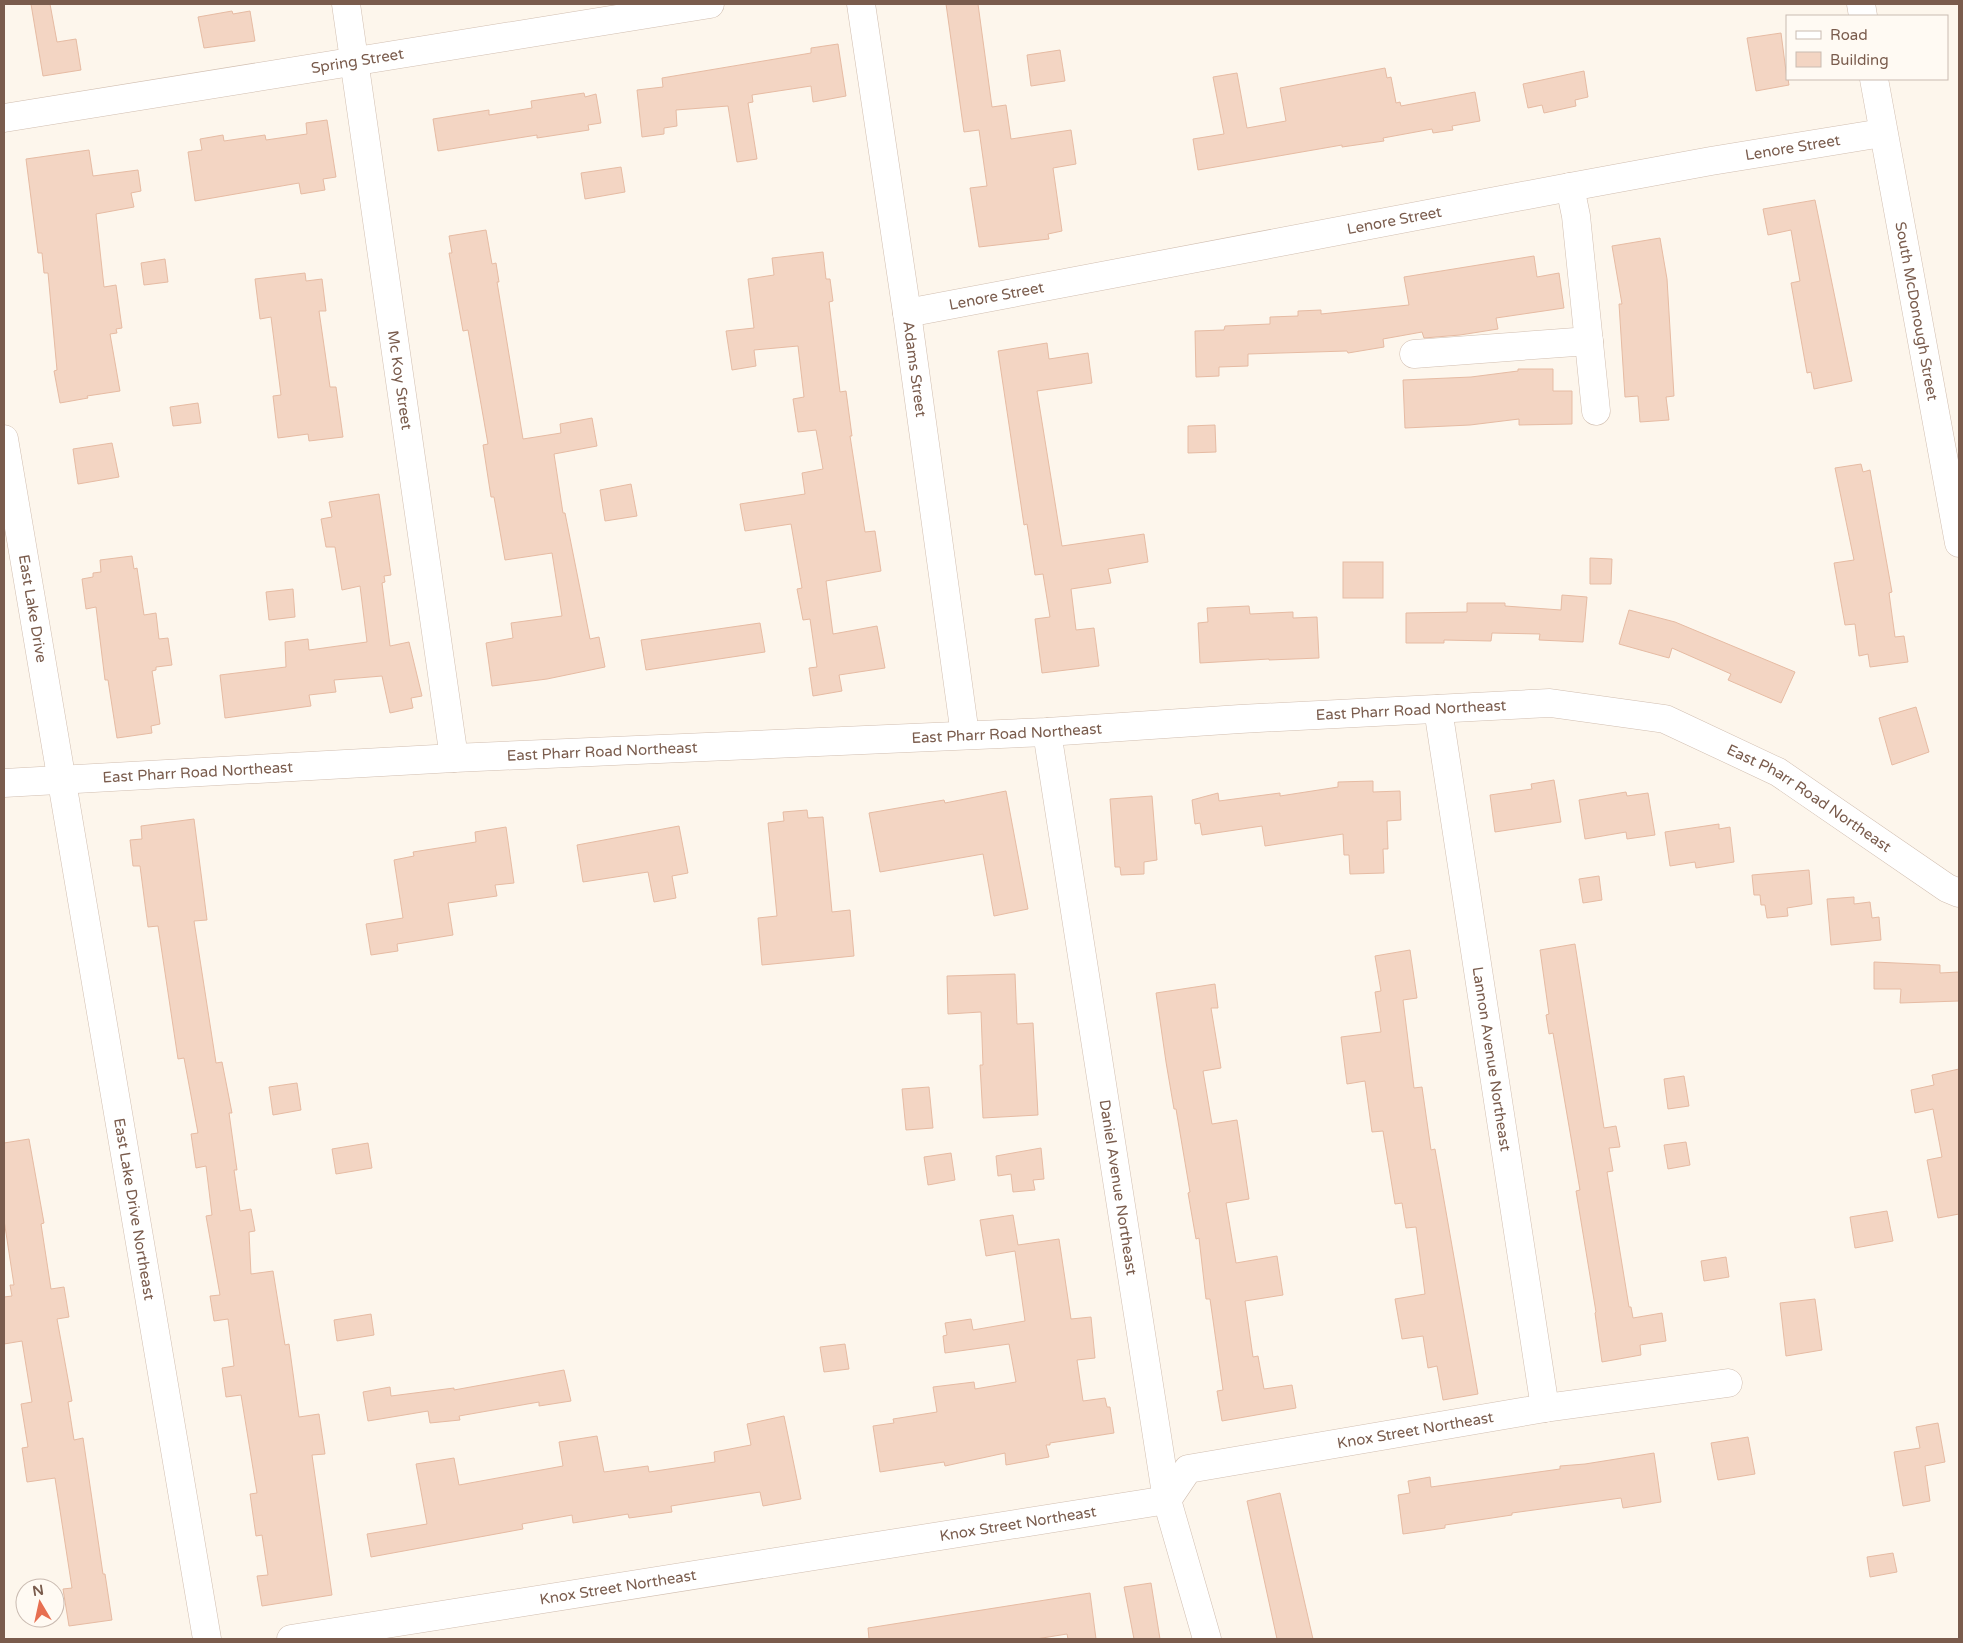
<svg xmlns="http://www.w3.org/2000/svg" width="1963" height="1643" font-family="'Varela Round',sans-serif">
<style>
.building{fill:#f3d5c3;stroke:#e6bba3}
.lines{fill:none;stroke-linecap:round;stroke-linejoin:round}
.minor-casing{stroke:#d1beb0;stroke-width:29}
.minor{stroke:#fff;stroke-width:28}
.labels{text-anchor:middle;dominant-baseline:central;stroke-width:5;stroke-linejoin:round;paint-order:stroke}
.street-label{font-size:15px;fill:#7a5c4d;stroke:#fffaf3}
</style>
<rect width="100%" height="100%" fill="#fdf6ec"/>
<g class="building">
<path d="M 31,4 L 50,4 L 57,42 L 76,39 L 81,70 L 43,76 Z"/>
<path d="M 946,4 L 978,4 L 992,107 L 1006,105 L 1011,139 L 1071,130 L 1076,164 L 1053,168 L 1062,231 L 1048,234 L 1049,239 L 979,247 L 970,188 L 987,186 L 979,130 L 964,132 Z"/>
<path d="M 232,11 L 233,14 L 250,11 L 255,41 L 204,48 L 198,17 Z"/>
<path d="M 1781,33 L 1787,79 L 1788,79 L 1789,85 L 1756,91 L 1747,38 Z"/>
<path d="M 838,44 L 846,96 L 813,102 L 811,86 L 752,95 L 753,102 L 748,103 L 757,159 L 737,162 L 728,106 L 676,110 L 677,126 L 664,128 L 664,134 L 642,137 L 637,90 L 663,87 L 662,78 L 811,53 L 811,48 Z"/>
<path d="M 1060,50 L 1065,81 L 1031,86 L 1027,55 Z"/>
<path d="M 1385,68 L 1387,78 L 1391,77 L 1396,103 L 1400,102 L 1401,106 L 1475,92 L 1480,121 L 1452,126 L 1453,130 L 1433,133 L 1432,129 L 1383,138 L 1384,141 L 1342,147 L 1342,145 L 1198,170 L 1193,139 L 1224,134 L 1213,77 L 1237,73 L 1247,128 L 1286,121 L 1280,88 Z"/>
<path d="M 1584,71 L 1588,97 L 1575,100 L 1576,106 L 1544,113 L 1542,105 L 1528,108 L 1523,84 Z"/>
<path d="M 584,93 L 585,97 L 596,94 L 601,123 L 588,125 L 589,130 L 537,138 L 537,135 L 438,151 L 433,119 L 489,110 L 489,115 L 532,108 L 531,101 Z"/>
<path d="M 327,120 L 336,177 L 323,179 L 325,190 L 301,194 L 299,183 L 195,201 L 188,152 L 202,150 L 200,139 L 223,135 L 224,141 L 265,135 L 266,140 L 307,134 L 306,123 Z"/>
<path d="M 89,150 L 93,176 L 138,170 L 141,191 L 131,193 L 134,207 L 96,214 L 104,287 L 116,285 L 122,328 L 116,329 L 117,333 L 110,334 L 120,391 L 87,396 L 88,398 L 60,403 L 54,371 L 57,370 L 48,273 L 44,273 L 42,253 L 38,253 L 26,159 Z"/>
<path d="M 621,167 L 625,192 L 585,199 L 581,173 Z"/>
<path d="M 1815,200 L 1852,381 L 1814,389 L 1811,372 L 1807,373 L 1791,283 L 1800,281 L 1791,230 L 1768,235 L 1763,209 Z"/>
<path d="M 486,230 L 492,264 L 496,263 L 499,282 L 497,282 L 523,439 L 561,433 L 560,424 L 592,418 L 597,446 L 554,454 L 563,513 L 565,513 L 590,639 L 599,637 L 605,667 L 547,679 L 492,686 L 486,643 L 513,638 L 511,623 L 562,616 L 552,553 L 505,560 L 494,497 L 491,497 L 483,445 L 488,444 L 468,330 L 463,331 L 449,253 L 452,253 L 449,236 Z"/>
<path d="M 1660,238 L 1667,279 L 1674,396 L 1666,397 L 1669,420 L 1640,422 L 1638,396 L 1625,397 L 1619,304 L 1622,304 L 1612,246 Z"/>
<path d="M 823,252 L 826,279 L 830,279 L 833,301 L 829,302 L 840,392 L 846,391 L 852,436 L 850,436 L 865,532 L 875,531 L 881,571 L 826,581 L 833,634 L 877,626 L 885,668 L 839,675 L 842,691 L 813,696 L 809,668 L 817,667 L 810,619 L 803,620 L 797,589 L 802,588 L 791,524 L 745,531 L 740,504 L 805,494 L 802,473 L 823,469 L 816,430 L 798,432 L 793,399 L 804,397 L 798,346 L 754,350 L 756,366 L 732,370 L 726,331 L 754,328 L 748,279 L 774,275 L 772,258 Z"/>
<path d="M 1534,256 L 1537,277 L 1559,273 L 1564,308 L 1496,318 L 1498,329 L 1460,335 L 1424,338 L 1422,332 L 1383,339 L 1384,347 L 1348,353 L 1347,351 L 1248,354 L 1248,366 L 1219,367 L 1219,376 L 1196,377 L 1195,331 L 1224,330 L 1225,326 L 1270,324 L 1270,317 L 1298,316 L 1298,311 L 1321,310 L 1321,314 L 1409,305 L 1404,277 Z"/>
<path d="M 165,259 L 168,282 L 144,285 L 141,263 Z"/>
<path d="M 305,273 L 306,281 L 322,279 L 326,311 L 319,311 L 330,387 L 336,387 L 343,437 L 309,441 L 308,434 L 278,438 L 273,396 L 281,395 L 271,317 L 260,319 L 255,279 Z"/>
<path d="M 1047,343 L 1049,359 L 1088,353 L 1092,383 L 1037,391 L 1062,546 L 1144,534 L 1148,562 L 1108,569 L 1111,583 L 1071,589 L 1076,630 L 1094,628 L 1099,666 L 1042,673 L 1035,619 L 1050,617 L 1043,574 L 1035,575 L 1027,524 L 1024,525 L 998,351 Z"/>
<path d="M 1518,369 L 1553,369 L 1553,391 L 1572,391 L 1572,424 L 1519,425 L 1519,419 L 1470,425 L 1405,428 L 1403,380 L 1471,377 L 1518,371 Z"/>
<path d="M 198,403 L 201,423 L 173,426 L 170,407 Z"/>
<path d="M 1215,425 L 1216,452 L 1188,453 L 1188,426 Z"/>
<path d="M 112,443 L 119,477 L 78,484 L 73,449 Z"/>
<path d="M 1861,464 L 1863,472 L 1870,470 L 1892,592 L 1889,593 L 1895,637 L 1904,636 L 1908,662 L 1870,667 L 1868,654 L 1859,656 L 1855,624 L 1845,625 L 1834,563 L 1854,560 L 1835,468 Z"/>
<path d="M 631,484 L 637,516 L 605,521 L 600,490 Z"/>
<path d="M 379,494 L 391,575 L 384,576 L 385,582 L 382,583 L 390,646 L 409,642 L 422,696 L 411,698 L 413,708 L 390,713 L 382,676 L 334,680 L 336,692 L 309,695 L 311,706 L 225,718 L 220,675 L 286,667 L 285,642 L 308,639 L 309,650 L 367,642 L 360,586 L 342,590 L 335,547 L 326,547 L 321,519 L 332,517 L 329,502 Z"/>
<path d="M 132,556 L 134,569 L 137,568 L 144,615 L 156,613 L 159,639 L 168,638 L 172,665 L 156,667 L 156,670 L 152,671 L 160,724 L 151,726 L 152,733 L 117,738 L 108,680 L 105,680 L 96,607 L 86,609 L 82,579 L 93,577 L 93,573 L 101,572 L 100,560 Z"/>
<path d="M 1590,558 L 1612,559 L 1611,584 L 1590,584 Z"/>
<rect x="1343" y="562" width="40" height="36"/>
<path d="M 293,589 L 295,617 L 269,620 L 266,592 Z"/>
<path d="M 1562,595 L 1587,597 L 1583,642 L 1539,640 L 1540,634 L 1492,633 L 1491,641 L 1444,640 L 1444,643 L 1406,643 L 1406,613 L 1467,612 L 1467,603 L 1505,603 L 1505,606 L 1561,610 Z"/>
<path d="M 1249,606 L 1250,614 L 1293,612 L 1293,618 L 1317,617 L 1319,658 L 1269,660 L 1269,659 L 1200,663 L 1198,623 L 1208,622 L 1207,608 Z"/>
<path d="M 1629,610 L 1675,622 L 1795,672 L 1781,703 L 1728,680 L 1731,674 L 1672,648 L 1669,658 L 1619,644 Z"/>
<path d="M 760,623 L 765,652 L 646,670 L 641,640 Z"/>
<path d="M 1916,707 L 1929,752 L 1892,765 L 1879,718 Z"/>
<path d="M 1554,780 L 1561,822 L 1495,832 L 1490,795 L 1532,789 L 1531,784 Z"/>
<path d="M 1373,781 L 1373,792 L 1400,791 L 1401,820 L 1387,821 L 1388,849 L 1383,849 L 1384,873 L 1350,874 L 1349,855 L 1344,855 L 1343,834 L 1265,846 L 1262,826 L 1202,835 L 1200,823 L 1195,824 L 1192,800 L 1218,793 L 1219,801 L 1280,793 L 1280,796 L 1338,787 L 1338,782 Z"/>
<path d="M 1006,791 L 1028,909 L 994,916 L 983,854 L 880,872 L 869,813 L 944,800 L 945,803 Z"/>
<path d="M 1626,792 L 1627,796 L 1648,793 L 1655,835 L 1627,839 L 1626,832 L 1585,839 L 1579,800 Z"/>
<path d="M 1152,796 L 1157,860 L 1144,862 L 1144,874 L 1121,875 L 1120,867 L 1115,867 L 1110,799 Z"/>
<path d="M 807,810 L 808,818 L 823,817 L 832,912 L 850,910 L 854,956 L 762,965 L 758,918 L 777,916 L 768,823 L 784,821 L 783,812 Z"/>
<path d="M 194,819 L 207,920 L 194,921 L 216,1063 L 222,1062 L 232,1113 L 229,1113 L 237,1170 L 234,1170 L 240,1211 L 251,1209 L 255,1231 L 249,1232 L 251,1274 L 273,1271 L 285,1345 L 289,1344 L 299,1417 L 319,1414 L 325,1454 L 312,1455 L 332,1595 L 262,1606 L 257,1576 L 268,1575 L 262,1535 L 256,1536 L 250,1494 L 257,1493 L 241,1395 L 226,1397 L 222,1368 L 234,1366 L 228,1319 L 214,1321 L 210,1296 L 220,1295 L 206,1216 L 212,1215 L 206,1166 L 196,1168 L 191,1134 L 198,1133 L 184,1058 L 178,1059 L 158,926 L 148,927 L 140,866 L 133,866 L 130,840 L 142,839 L 141,826 Z"/>
<path d="M 1719,824 L 1719,829 L 1730,827 L 1734,862 L 1696,868 L 1695,862 L 1670,866 L 1665,832 Z"/>
<path d="M 679,826 L 688,873 L 672,876 L 676,898 L 654,902 L 648,872 L 583,882 L 577,845 Z"/>
<path d="M 506,827 L 514,883 L 495,885 L 497,896 L 448,903 L 453,935 L 397,944 L 398,951 L 371,955 L 366,924 L 403,918 L 394,860 L 414,856 L 413,852 L 476,842 L 475,832 Z"/>
<path d="M 1809,870 L 1812,904 L 1787,908 L 1788,916 L 1767,918 L 1765,905 L 1761,905 L 1760,895 L 1754,895 L 1752,875 Z"/>
<path d="M 1599,876 L 1602,900 L 1583,903 L 1579,879 Z"/>
<path d="M 1854,897 L 1854,904 L 1870,902 L 1872,918 L 1879,917 L 1881,940 L 1831,945 L 1827,899 Z"/>
<path d="M 1575,944 L 1604,1128 L 1616,1126 L 1620,1147 L 1609,1148 L 1613,1171 L 1607,1172 L 1629,1307 L 1631,1307 L 1633,1318 L 1662,1313 L 1666,1341 L 1640,1345 L 1641,1355 L 1602,1362 L 1595,1313 L 1596,1312 L 1576,1191 L 1580,1190 L 1553,1033 L 1549,1034 L 1546,1015 L 1549,1014 L 1540,950 Z"/>
<path d="M 1410,950 L 1417,998 L 1403,1000 L 1414,1088 L 1422,1087 L 1431,1150 L 1435,1149 L 1478,1394 L 1443,1400 L 1437,1366 L 1428,1368 L 1423,1336 L 1402,1339 L 1395,1299 L 1425,1294 L 1416,1227 L 1406,1228 L 1402,1203 L 1395,1204 L 1383,1131 L 1372,1132 L 1365,1081 L 1347,1084 L 1341,1037 L 1381,1032 L 1375,992 L 1381,991 L 1375,956 Z"/>
<path d="M 1874,962 L 1940,965 L 1940,973 L 1959,972 L 1959,1001 L 1900,1003 L 1901,989 L 1874,989 Z"/>
<path d="M 1015,974 L 1017,1024 L 1033,1023 L 1038,1115 L 983,1118 L 980,1065 L 983,1065 L 981,1012 L 948,1014 L 947,976 Z"/>
<path d="M 1215,984 L 1218,1008 L 1211,1008 L 1221,1068 L 1203,1071 L 1212,1124 L 1237,1120 L 1249,1199 L 1226,1203 L 1236,1263 L 1277,1256 L 1283,1295 L 1245,1301 L 1253,1357 L 1258,1356 L 1264,1389 L 1292,1385 L 1296,1408 L 1222,1421 L 1217,1391 L 1223,1390 L 1210,1299 L 1206,1299 L 1199,1238 L 1196,1239 L 1188,1193 L 1190,1192 L 1176,1109 L 1174,1109 L 1166,1062 L 1156,993 Z"/>
<path d="M 1959,1069 L 1959,1214 L 1938,1218 L 1927,1160 L 1942,1157 L 1933,1109 L 1915,1113 L 1911,1090 L 1934,1085 L 1932,1075 Z"/>
<path d="M 1684,1076 L 1689,1106 L 1668,1109 L 1664,1079 Z"/>
<path d="M 297,1083 L 301,1110 L 273,1115 L 269,1087 Z"/>
<path d="M 929,1087 L 933,1128 L 906,1130 L 902,1089 Z"/>
<path d="M 29,1139 L 44,1223 L 41,1224 L 51,1289 L 64,1287 L 69,1317 L 57,1319 L 72,1401 L 68,1402 L 74,1440 L 83,1438 L 103,1574 L 105,1574 L 112,1620 L 69,1626 L 63,1589 L 72,1588 L 55,1478 L 27,1482 L 22,1448 L 28,1447 L 21,1404 L 32,1402 L 22,1341 L 4,1344 L 4,1297 L 12,1296 L 10,1285 L 14,1285 L 4,1220 L 4,1143 Z"/>
<path d="M 1686,1142 L 1690,1165 L 1668,1169 L 1664,1145 Z"/>
<path d="M 368,1143 L 372,1168 L 336,1174 L 332,1149 Z"/>
<path d="M 1041,1148 L 1044,1179 L 1033,1180 L 1035,1190 L 1013,1192 L 1011,1174 L 998,1176 L 996,1156 Z"/>
<path d="M 951,1153 L 955,1180 L 928,1185 L 924,1157 Z"/>
<path d="M 1887,1211 L 1893,1241 L 1855,1248 L 1850,1217 Z"/>
<path d="M 1013,1215 L 1018,1245 L 1059,1239 L 1071,1319 L 1091,1317 L 1095,1358 L 1077,1360 L 1083,1401 L 1105,1398 L 1107,1407 L 1110,1407 L 1114,1433 L 1050,1443 L 1050,1445 L 1046,1445 L 1049,1457 L 1006,1465 L 1005,1453 L 945,1466 L 944,1462 L 880,1472 L 873,1426 L 894,1423 L 893,1419 L 937,1412 L 933,1387 L 974,1382 L 975,1389 L 1016,1382 L 1009,1344 L 945,1353 L 943,1336 L 947,1335 L 945,1323 L 971,1319 L 973,1330 L 1025,1321 L 1015,1251 L 986,1256 L 980,1220 Z"/>
<path d="M 1726,1257 L 1729,1277 L 1704,1281 L 1701,1261 Z"/>
<path d="M 1815,1299 L 1822,1350 L 1786,1356 L 1780,1303 Z"/>
<path d="M 371,1314 L 374,1335 L 337,1341 L 334,1320 Z"/>
<path d="M 845,1344 L 849,1369 L 824,1372 L 820,1347 Z"/>
<path d="M 564,1370 L 571,1401 L 539,1406 L 539,1402 L 459,1416 L 460,1420 L 430,1423 L 428,1411 L 368,1421 L 363,1392 L 390,1387 L 391,1396 L 454,1388 L 454,1390 Z"/>
<path d="M 784,1416 L 801,1499 L 763,1506 L 760,1492 L 671,1506 L 672,1512 L 629,1518 L 628,1514 L 573,1523 L 572,1515 L 522,1524 L 523,1529 L 371,1557 L 367,1534 L 427,1524 L 416,1464 L 454,1458 L 459,1485 L 563,1466 L 559,1442 L 597,1436 L 604,1472 L 648,1466 L 649,1472 L 715,1462 L 714,1452 L 751,1445 L 747,1424 Z"/>
<path d="M 1938,1423 L 1945,1462 L 1925,1466 L 1930,1501 L 1903,1506 L 1894,1452 L 1920,1448 L 1916,1427 Z"/>
<path d="M 1748,1437 L 1755,1474 L 1718,1480 L 1711,1443 Z"/>
<path d="M 1654,1453 L 1661,1502 L 1623,1508 L 1621,1498 L 1512,1513 L 1512,1515 L 1445,1525 L 1445,1528 L 1403,1534 L 1398,1495 L 1410,1493 L 1408,1481 L 1430,1477 L 1431,1487 L 1560,1469 L 1560,1466 L 1585,1464 Z"/>
<path d="M 1280,1493 L 1294,1556 L 1313,1639 L 1277,1639 L 1247,1501 Z"/>
<path d="M 1893,1553 L 1897,1572 L 1870,1577 L 1867,1557 Z"/>
<path d="M 1151,1583 L 1160,1639 L 1134,1639 L 1124,1587 Z"/>
<path d="M 1090,1593 L 1096,1639 L 1068,1639 L 1067,1634 L 1036,1639 L 869,1639 L 868,1628 Z"/>
</g>
<g class="lines">
<defs>
<g id="minor">
<path id="s1" d="M 346,4 L 454,758"/>
<path id="s2" d="M 861,4 L 907,313 L 965,735"/>
<path d="M 1861,4 L 1863,16"/>
<path id="s3" d="M 1874,79 L 1959,543"/>
<path id="s4" d="M 4,118 L 710,4"/>
<path d="M 1570,187 L 1576,216 L 1596,411"/>
<path id="s5" d="M 907,313 L 1570,187 L 1711,161 L 1882,133"/>
<path d="M 1414,354 L 1589,341"/>
<path id="s6" d="M 4,439 L 207,1639"/>
<path id="s7" d="M 1438,709 L 1545,1408"/>
<path id="s8" d="M 1047,732 L 1167,1500 L 1207,1639"/>
<path id="s9" d="M 4,783 L 454,758 L 1047,732 L 1240,719 L 1550,703 L 1665,719 L 1778,772 L 1947,888 L 1959,893"/>
<path id="s10" d="M 291,1639 L 1167,1500 L 1188,1469 L 1545,1408 L 1728,1383"/>
</g>
</defs>
<use href="#minor" class="minor-casing"/>
<use href="#minor" class="minor"/>
</g>
<g class="labels">
<g class="street-label">
<text stroke="none"><textPath href="#s4" startOffset="358">Spring Street</textPath></text>
<text stroke="none"><textPath href="#s5" startOffset="901">Lenore Street</textPath></text>
<text stroke="none"><textPath href="#s5" startOffset="496">Lenore Street</textPath></text>
<text stroke="none"><textPath href="#s5" startOffset="91">Lenore Street</textPath></text>
<text stroke="none"><textPath href="#s3" startOffset="236">South McDonough Street</textPath></text>
<text stroke="none"><textPath href="#s2" startOffset="369">Adams Street</textPath></text>
<text stroke="none"><textPath href="#s1" startOffset="380">Mc Koy Street</textPath></text>
<text stroke="none"><textPath href="#s6" startOffset="172">East Lake Drive</textPath></text>
<text stroke="none"><textPath href="#s9" startOffset="1409">East Pharr Road Northeast</textPath></text>
<text stroke="none"><textPath href="#s9" startOffset="1004">East Pharr Road Northeast</textPath></text>
<text stroke="none"><textPath href="#s9" startOffset="599">East Pharr Road Northeast</textPath></text>
<text stroke="none"><textPath href="#s9" startOffset="194">East Pharr Road Northeast</textPath></text>
<text stroke="none"><textPath href="#s9" startOffset="1829">East Pharr Road Northeast</textPath></text>
<text stroke="none"><textPath href="#s7" startOffset="354">Lannon Avenue Northeast</textPath></text>
<text stroke="none"><textPath href="#s8" startOffset="461">Daniel Avenue Northeast</textPath></text>
<text stroke="none"><textPath href="#s6" startOffset="781">East Lake Drive Northeast</textPath></text>
<text stroke="none"><textPath href="#s10" startOffset="1155">Knox Street Northeast</textPath></text>
<text stroke="none"><textPath href="#s10" startOffset="736">Knox Street Northeast</textPath></text>
<text stroke="none"><textPath href="#s10" startOffset="331">Knox Street Northeast</textPath></text>
</g>
</g>
<rect width="1963" height="1643" fill="none" stroke="#7a5c4d" stroke-width="10"/>
<rect x="1786" y="15" width="162" height="65" fill="#fffaf3" stroke="#cabbb1"/>
<rect x="1796" y="31" width="25" height="8" fill="#ffffff" stroke="#cabbb1"/>
<text x="1830" y="40" font-size="15" fill="#7a5c4d">Road</text>
<rect x="1796" y="52" width="25" height="15" fill="#f3d5c3" stroke="#cabbb1"/>
<text x="1830" y="65" font-size="15" fill="#7a5c4d">Building</text>
<g transform="translate(40 1603) rotate(351)"><circle r="24" fill="#fffaf3" stroke="#cabbb1"/>
<path d="M0-4L9 19L0 12L-9 19Z" fill="#e76f51"/>
<text y="-8" font-size="14" font-weight="bold" text-anchor="middle" fill="#7a5c4d">N</text>
</g>
</svg>
